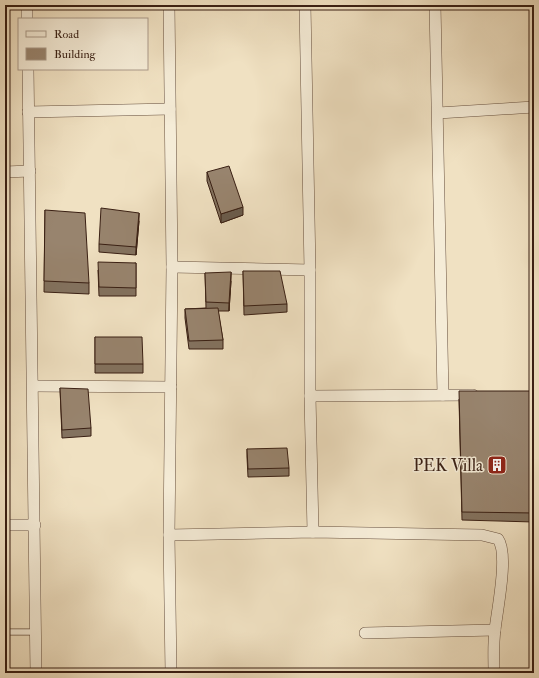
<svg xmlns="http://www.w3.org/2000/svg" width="539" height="678" font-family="'IM FELL Double Pica',serif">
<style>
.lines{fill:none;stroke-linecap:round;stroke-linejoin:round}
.service-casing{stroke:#67503f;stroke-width:7}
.minor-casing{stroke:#67503f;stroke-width:12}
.service{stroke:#f5ecd7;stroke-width:5.5}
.minor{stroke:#f5ecd7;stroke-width:11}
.wall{fill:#83725f;stroke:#391f13}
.shaded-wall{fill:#6a5c4d;stroke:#391f13}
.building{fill:#98846e;stroke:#391f13}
.labels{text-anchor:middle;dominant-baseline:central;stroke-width:3;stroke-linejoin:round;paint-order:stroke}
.poi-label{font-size:17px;fill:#391f13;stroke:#f5ecd7;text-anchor:end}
</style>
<rect width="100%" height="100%" fill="#f0e1c2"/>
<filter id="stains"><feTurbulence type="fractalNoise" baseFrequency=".005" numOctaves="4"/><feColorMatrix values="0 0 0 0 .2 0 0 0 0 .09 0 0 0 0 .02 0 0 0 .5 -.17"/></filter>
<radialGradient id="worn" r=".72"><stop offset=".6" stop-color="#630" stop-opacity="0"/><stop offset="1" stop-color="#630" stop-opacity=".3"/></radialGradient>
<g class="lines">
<defs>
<path id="service" d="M 5,632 L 36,632"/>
<g id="minor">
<path d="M 27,5 L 27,19"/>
<path d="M 169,5 L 172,267 L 169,535 L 171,673"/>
<path d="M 305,5 L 310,270 L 310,396 L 313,532"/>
<path d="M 435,5 L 443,395"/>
<path d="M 28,69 L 36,673"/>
<path d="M 28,112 L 170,109"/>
<path d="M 438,113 L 534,107"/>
<path d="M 5,172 L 30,171"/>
<path d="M 172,267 L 310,270"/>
<path d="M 33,386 L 171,387"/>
<path d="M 310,396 L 473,395"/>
<path d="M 5,525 L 35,525"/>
<path d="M 169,535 L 313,532 L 482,535 L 498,539 C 509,554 497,610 495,630 C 493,644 494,659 494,673"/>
<path d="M 365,633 L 495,630"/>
</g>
</defs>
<use href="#service" class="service-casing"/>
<use href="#minor" class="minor-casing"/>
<use href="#service" class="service"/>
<use href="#minor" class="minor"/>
</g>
<g class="wall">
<path d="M 207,172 L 243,215 L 221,223 L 207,181 Z"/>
<path d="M 45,210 L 89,283 L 89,294 L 44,292 Z"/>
<path d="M 139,221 L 136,255 L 99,252 L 99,244 Z"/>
<path d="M 136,263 L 136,296 L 99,296 L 98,270 Z"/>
<path d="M 243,271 L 287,304 L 287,312 L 244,315 Z"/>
<path d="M 205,273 L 231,281 L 229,311 L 218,311 L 223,340 L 223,349 L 189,349 L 185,318 L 185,309 L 206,308 Z"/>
<path d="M 95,337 L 143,364 L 143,373 L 95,373 Z"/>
<path d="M 60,388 L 91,428 L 91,436 L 62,438 Z"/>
<path d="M 534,391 L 534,522 L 462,520 L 459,399 Z"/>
<path d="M 247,449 L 289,468 L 289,476 L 248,477 L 247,457 Z"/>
</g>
<g class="shaded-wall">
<path d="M 243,207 L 243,215 L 221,223 L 221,214 Z"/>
<path d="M 139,213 L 139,221 L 136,255 L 136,247 Z"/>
<path d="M 231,272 L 231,281 L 229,311 L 229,303 Z"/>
</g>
<g class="building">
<path d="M 229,166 L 243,207 L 221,214 L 207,172 Z"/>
<path d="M 101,208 L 139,213 L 136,247 L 99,244 Z"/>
<path d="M 45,210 L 85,213 L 89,283 L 44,281 Z"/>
<path d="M 98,262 L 136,263 L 136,288 L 99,287 Z"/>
<path d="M 243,271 L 280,271 L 287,304 L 244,306 Z"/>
<path d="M 231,272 L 229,303 L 206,302 L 205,273 Z"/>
<path d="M 218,308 L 223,340 L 189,341 L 185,309 Z"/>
<path d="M 95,337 L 142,337 L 143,364 L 95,364 Z"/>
<path d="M 60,388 L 88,389 L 91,428 L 62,430 Z"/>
<path d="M 459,391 L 534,391 L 534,513 L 462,512 Z"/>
<path d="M 287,448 L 289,468 L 248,469 L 247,449 Z"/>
</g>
<defs>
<symbol id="building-square" viewBox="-11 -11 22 22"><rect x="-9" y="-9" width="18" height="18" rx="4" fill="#8f2418" stroke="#f5ecd7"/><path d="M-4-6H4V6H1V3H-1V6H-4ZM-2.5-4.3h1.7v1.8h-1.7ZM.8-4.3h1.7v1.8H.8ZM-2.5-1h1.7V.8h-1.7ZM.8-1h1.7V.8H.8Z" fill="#fff"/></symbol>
</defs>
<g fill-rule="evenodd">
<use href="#building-square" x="486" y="454" width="22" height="22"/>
</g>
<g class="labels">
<g class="poi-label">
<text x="483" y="465">PEK Villa</text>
</g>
</g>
<rect width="539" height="678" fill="none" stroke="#f0e1c2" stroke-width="20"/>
<rect x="6" y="6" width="527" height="666" fill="none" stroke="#391f13" stroke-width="2"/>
<rect x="10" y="10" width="519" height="658" fill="none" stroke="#391f13"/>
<rect x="18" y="18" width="130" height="52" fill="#f5ecd7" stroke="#aa9a89"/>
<rect x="26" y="31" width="20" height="6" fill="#f5ecd7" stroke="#aa9a89"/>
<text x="54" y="38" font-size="12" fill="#391f13">Road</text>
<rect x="26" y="48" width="20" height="12" fill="#98846e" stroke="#aa9a89"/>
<text x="54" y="58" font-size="12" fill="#391f13">Building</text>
<rect width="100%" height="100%" filter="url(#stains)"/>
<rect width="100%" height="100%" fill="url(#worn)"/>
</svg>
